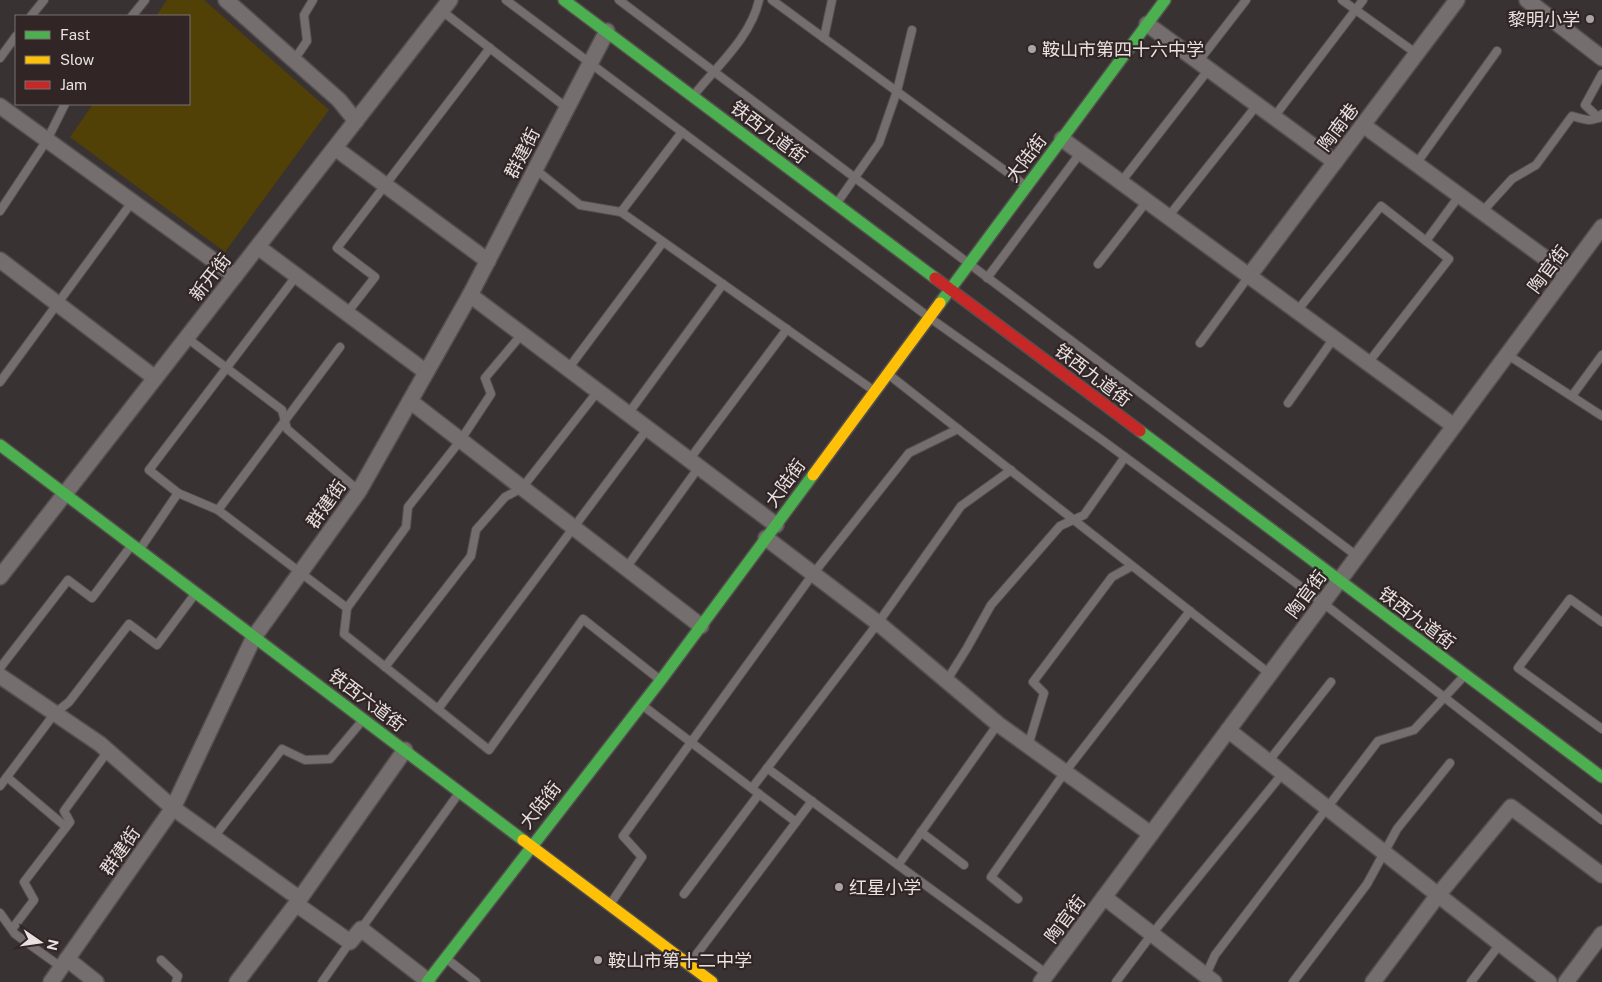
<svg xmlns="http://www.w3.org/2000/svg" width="1602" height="982" font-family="'Public Sans','Noto Sans SC',sans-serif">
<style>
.green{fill:#514107}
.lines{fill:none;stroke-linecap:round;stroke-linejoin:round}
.lane-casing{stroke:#544e4e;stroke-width:10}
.street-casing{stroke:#544e4e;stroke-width:18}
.fast-casing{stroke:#544e4e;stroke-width:14}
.slow-casing{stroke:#544e4e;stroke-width:14}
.jam-casing{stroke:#544e4e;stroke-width:14}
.lane{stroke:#746e6e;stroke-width:8}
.street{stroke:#746e6e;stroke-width:15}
.fast{stroke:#4caf50;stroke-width:11}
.slow{stroke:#ffc107;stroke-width:11}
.jam{stroke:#c62828;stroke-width:11}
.poi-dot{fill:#aaa4a3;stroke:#312625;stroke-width:2}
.labels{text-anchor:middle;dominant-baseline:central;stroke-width:4.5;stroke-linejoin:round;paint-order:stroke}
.poi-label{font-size:18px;fill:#e8e1e0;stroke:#312625;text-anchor:start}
.street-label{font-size:18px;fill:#e8e1e0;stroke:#312625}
</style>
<rect width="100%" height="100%" fill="#383232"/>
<path class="green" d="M 167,0 L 204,0 L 329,110 L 225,252 L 70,137 L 93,104 L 189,104 L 189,16 L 156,16 Z"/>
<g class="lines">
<defs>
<g id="lane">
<path d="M 506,0 L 930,318 L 1102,440 L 1323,603 L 1602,820"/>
<path d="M 619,0 L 1357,556"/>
<path d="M 772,0 L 1026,186"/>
<path d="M 1342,0 L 1417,54"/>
<path d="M 442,11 L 567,108"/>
<path d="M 31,16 L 44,0"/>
<path d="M 132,16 L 145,0"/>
<path d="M 824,38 L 832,0"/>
<path d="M 0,58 L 16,36"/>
<path d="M 294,60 L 307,41 L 304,15 L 313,0"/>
<path d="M 1198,62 L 1246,0"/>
<path d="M 694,95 C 717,66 751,37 759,0"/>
<path d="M 1274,117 L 1363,0"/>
<path d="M 1599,118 L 1585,105 L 1602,74"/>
<path d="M 1416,164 L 1497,51"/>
<path d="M 535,169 L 580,205 L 621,212 L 873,390"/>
<path d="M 1121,182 L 1209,69"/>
<path d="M 837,203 L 879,143 L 897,91 L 912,30"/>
<path d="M 0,211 L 47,140 L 65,104"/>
<path d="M 621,212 L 682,132"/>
<path d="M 1482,212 L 1512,179 L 1536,165 L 1572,116 C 1583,119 1593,124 1602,114"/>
<path d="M 1168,217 L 1257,105"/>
<path d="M 1426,241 L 1459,196"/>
<path d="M 1098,264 L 1147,201"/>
<path d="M 987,278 L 1081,152"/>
<path d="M 1297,311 L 1381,206 L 1449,259 L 1368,363"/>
<path d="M 347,313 L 375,277 L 337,248 L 490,48"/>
<path d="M 187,338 L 282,410 L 287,429 L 359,491"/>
<path d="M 1200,343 L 1249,276"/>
<path d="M 340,347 L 218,510 L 347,608 L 344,634 L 489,750 L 583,619 L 659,679"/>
<path d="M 1508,355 L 1602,416"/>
<path d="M 568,369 L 663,242"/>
<path d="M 888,374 L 1270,674"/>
<path d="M 0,382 L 132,202"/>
<path d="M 1572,396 L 1602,355"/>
<path d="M 1288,403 L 1334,338"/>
<path d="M 628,414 L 723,284"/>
<path d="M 689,460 L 787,329"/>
<path d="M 218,510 L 178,493 L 149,470 L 297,275"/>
<path d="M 140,549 L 178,493"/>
<path d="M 626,568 L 699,467"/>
<path d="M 347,608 L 406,527 L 408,507 L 460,441 L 491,394 L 485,378 L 522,334"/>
<path d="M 1602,622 L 1570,599 L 1518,668 L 1602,729"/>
<path d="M 385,667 L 471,556 L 476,530 L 505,497 L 522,488 L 598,391"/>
<path d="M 0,668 L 68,580 L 92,598 L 131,546"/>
<path d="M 947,680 L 967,648 L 991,605 L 1060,526 L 1084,515 L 1125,457"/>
<path d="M 642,705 L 796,822"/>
<path d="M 438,709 L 648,428"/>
<path d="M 1028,746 L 1044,693 L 1033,682 L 1112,577 L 1132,566"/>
<path d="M 1268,762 L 1331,682"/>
<path d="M 767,768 L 898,865 L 998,724"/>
<path d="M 7,777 L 66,827"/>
<path d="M 0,786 L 55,713 L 69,702 L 129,624 L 157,645 L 195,594"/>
<path d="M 752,788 L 878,623 L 961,506 L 1011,470"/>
<path d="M 921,832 L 964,865"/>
<path d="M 214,837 L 282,749 L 305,760 L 330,759 L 362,721"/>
<path d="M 898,865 L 1047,974"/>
<path d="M 684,894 L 759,794"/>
<path d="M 1018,899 L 991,877 L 1065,772 L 1190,611"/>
<path d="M 611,903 L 642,857 L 623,836 L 813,574 L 909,453 L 958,429"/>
<path d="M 0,913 L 15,934 L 61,967"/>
<path d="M 12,929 L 34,900 L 24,882 L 70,822 L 64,811 L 108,751"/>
<path d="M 361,929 L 459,793"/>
<path d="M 447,959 L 476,982"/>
<path d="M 161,960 L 178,976 L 176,982"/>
<path d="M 690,963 L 812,801"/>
<path d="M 1205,977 L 1215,955 L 1378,741 L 1414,730 L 1465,675"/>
<path d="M 322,982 L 350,942"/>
<path d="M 1116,982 L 1152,934 L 1283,773"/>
<path d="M 1293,982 L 1367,884 L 1397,829 L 1450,763"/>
<path d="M 1471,982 L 1500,944"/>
</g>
<g id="street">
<path d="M 226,0 L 339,100 L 356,121"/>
<path d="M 1527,0 L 1602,58"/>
<path d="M 1147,24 L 1335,162"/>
<path d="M 0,106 L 235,276"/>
<path d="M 1363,125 L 1567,274"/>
<path d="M 1062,139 L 1454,426"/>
<path d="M 335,148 L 488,261"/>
<path d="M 258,247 L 426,372"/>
<path d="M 0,260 L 155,378"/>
<path d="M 1249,276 L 1457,0"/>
<path d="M 470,295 L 776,525"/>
<path d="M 410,401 L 701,626"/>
<path d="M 766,538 L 878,623 L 998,724 L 1151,834"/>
<path d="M 0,577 L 450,0"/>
<path d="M 0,676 L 100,744 L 173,808 L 300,899"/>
<path d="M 1228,730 L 1549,982"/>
<path d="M 1104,897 L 1214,982"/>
<path d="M 296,904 L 350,942 L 361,929 L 428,981"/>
<path d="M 67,959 L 96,982"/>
<path d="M 51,982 L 173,808 L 254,637 L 359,491 L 470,295 L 607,31"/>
<path d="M 237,982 L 296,904 L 405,750"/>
<path d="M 1041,982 L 1602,227"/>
<path d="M 1373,982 L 1438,895 L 1511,807 L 1602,875"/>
<path d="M 1566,982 L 1602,934"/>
</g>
<g id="fast">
<path d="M 564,0 L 935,278"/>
<path d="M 940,303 L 1165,0"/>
<path d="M 1140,431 L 1602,777"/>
<path d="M 0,445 L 523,840"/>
<path d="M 427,982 L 661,680 L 813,475"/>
</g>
<g id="slow">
<path d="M 813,475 L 940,303"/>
<path d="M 523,840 L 712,982"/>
</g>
<path id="jam" d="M 935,278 L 1140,431"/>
</defs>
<use href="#lane" class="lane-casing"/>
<use href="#street" class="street-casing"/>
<use href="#fast" class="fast-casing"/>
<use href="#slow" class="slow-casing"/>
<use href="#jam" class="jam-casing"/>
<use href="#lane" class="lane"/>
<use href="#street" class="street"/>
<use href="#fast" class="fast"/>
<use href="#slow" class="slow"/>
<use href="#jam" class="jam"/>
</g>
<g class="poi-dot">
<circle cx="1590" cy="19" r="5"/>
<circle cx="1032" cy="49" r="5"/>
<circle cx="839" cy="887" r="5"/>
<circle cx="598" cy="960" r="5"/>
</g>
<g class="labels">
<g class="poi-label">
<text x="1580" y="19" text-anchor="end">黎明小学</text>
<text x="1042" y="49">鞍山市第四十六中学</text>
<text x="849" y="887">红星小学</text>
<text x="608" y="960">鞍山市第十二中学</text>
</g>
<g class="street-label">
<text transform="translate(1338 127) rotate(-53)">陶南巷</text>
<text transform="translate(769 132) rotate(37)">铁西九道街</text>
<text transform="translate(522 153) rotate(-63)">群建街</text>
<text transform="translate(1026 158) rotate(-53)">大陆街</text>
<text transform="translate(1548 269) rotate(-53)">陶官街</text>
<text transform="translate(210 277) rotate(-52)">新开街</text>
<text transform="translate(1093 375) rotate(37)">铁西九道街</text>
<text transform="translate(785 483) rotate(-54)">大陆街</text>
<text transform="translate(326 504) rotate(-55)">群建街</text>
<text transform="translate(1306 594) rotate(-53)">陶官街</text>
<text transform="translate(1417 618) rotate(37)">铁西九道街</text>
<text transform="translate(367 700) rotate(37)">铁西六道街</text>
<text transform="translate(540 805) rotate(-52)">大陆街</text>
<text transform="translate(120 851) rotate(-55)">群建街</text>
<text transform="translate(1065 919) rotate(-53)">陶官街</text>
</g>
</g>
<rect x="15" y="15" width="175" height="90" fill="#312625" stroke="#7a7170"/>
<rect x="25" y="31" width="25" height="8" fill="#4caf50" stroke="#7a7170"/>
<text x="60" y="40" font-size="15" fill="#e8e1e0">Fast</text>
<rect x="25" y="56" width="25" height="8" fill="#ffc107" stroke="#7a7170"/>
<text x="60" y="65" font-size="15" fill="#e8e1e0">Slow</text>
<rect x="25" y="81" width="25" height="8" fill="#c62828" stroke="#7a7170"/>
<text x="60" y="90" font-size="15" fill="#e8e1e0">Jam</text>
<g transform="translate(40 942) rotate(103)" stroke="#312625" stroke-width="4" paint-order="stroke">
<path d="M0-4L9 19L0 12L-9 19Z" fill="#e8e1e0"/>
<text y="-8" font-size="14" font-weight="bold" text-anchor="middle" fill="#e8e1e0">N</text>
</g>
</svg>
